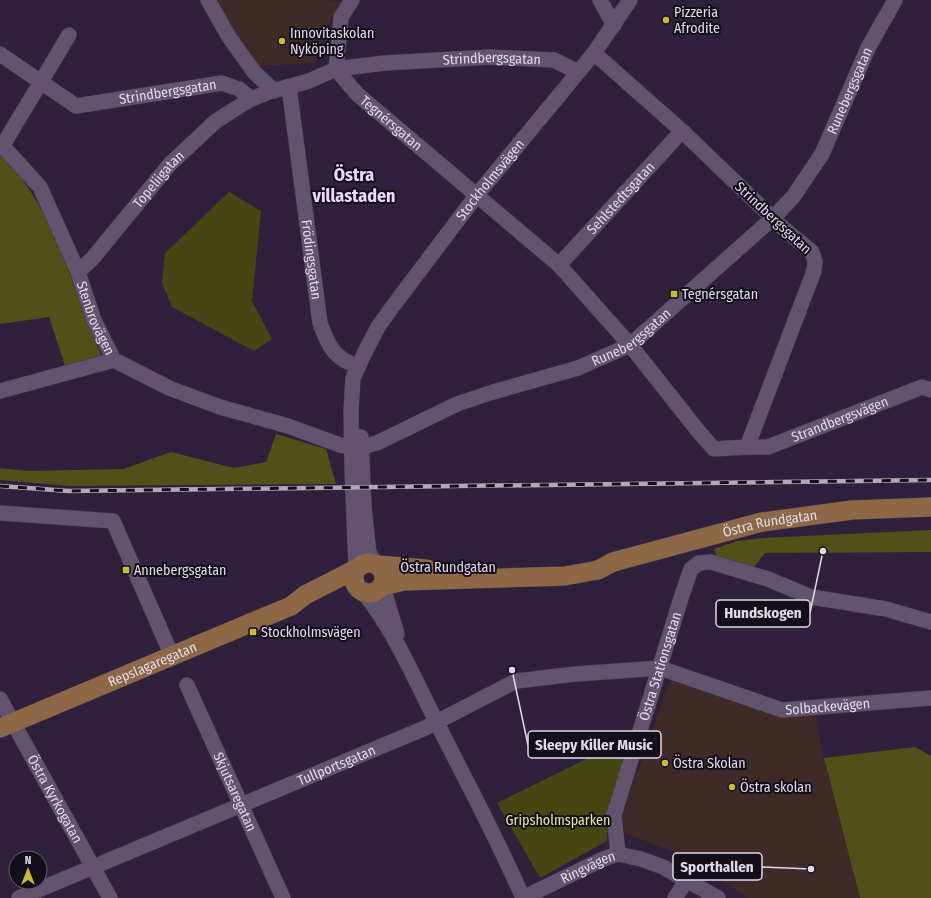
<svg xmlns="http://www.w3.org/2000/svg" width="931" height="898" font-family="'Fira Sans Condensed',sans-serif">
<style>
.education{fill:#3e2a27}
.green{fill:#454613}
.forest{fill:#4f5119}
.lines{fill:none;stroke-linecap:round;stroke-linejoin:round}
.minor-casing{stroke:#473b51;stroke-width:16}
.major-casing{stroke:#473b51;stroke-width:20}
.minor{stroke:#62536f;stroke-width:15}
.major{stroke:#8e6746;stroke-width:19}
.rail-casing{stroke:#b2a7bb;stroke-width:4.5}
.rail{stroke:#140e1a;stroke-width:3;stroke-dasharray:9;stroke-linecap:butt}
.poi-dot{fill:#c8bb3b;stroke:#140e1a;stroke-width:1.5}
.labels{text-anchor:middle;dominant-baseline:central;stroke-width:4;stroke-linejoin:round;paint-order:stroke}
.poi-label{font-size:14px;fill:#e1d8e9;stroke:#140e1a;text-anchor:start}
.street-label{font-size:14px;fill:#e1d8e9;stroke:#140e1a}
.park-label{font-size:14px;fill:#e5ea96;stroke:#140e1a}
.district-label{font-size:18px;font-weight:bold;fill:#ebd9fb;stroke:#140e1a}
.leader{fill:none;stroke:#e1d8e9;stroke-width:1.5}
.callout-dot{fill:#e1d8e9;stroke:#140e1a;stroke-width:1.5}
.callout{fill:#140e1a;stroke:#e1d8e9;stroke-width:1.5}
.callout-label{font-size:15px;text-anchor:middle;font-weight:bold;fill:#e1d8e9}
</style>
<rect width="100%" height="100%" fill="#2f213b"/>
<g class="education">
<path d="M 213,0 L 320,0 L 342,1 L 331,19 L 315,63 L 258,66 Z"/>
<path d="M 670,680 L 779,716 L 815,714 L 824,758 L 860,898 L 748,898 L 682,855 L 625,833 L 622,816 Z"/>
</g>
<g class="green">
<path d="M 229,192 L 261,211 L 252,301 L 272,339 L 254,351 L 172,307 L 162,283 L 165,253 Z"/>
<path d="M 629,738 L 608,816 L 607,841 L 540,878 L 497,803 Z"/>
</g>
<g class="forest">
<path d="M 0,151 C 7,157 12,165 17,172 C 58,225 75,294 101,355 L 65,366 L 49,317 L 0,324 Z"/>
<path d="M 276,434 L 326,449 L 336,484 L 70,486 L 0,480 L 0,468 L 28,471 L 123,469 L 171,452 L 234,468 L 266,462 Z"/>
<path d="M 931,530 L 931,552 L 765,553 L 750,572 L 720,566 L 714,549 L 737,541 L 763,538 Z"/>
<path d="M 915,747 L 931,756 L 931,898 L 860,898 L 824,758 Z"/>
</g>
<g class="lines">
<defs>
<g id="minor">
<path d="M 208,0 L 229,37 L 254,72 L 274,91"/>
<path id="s1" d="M 352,0 L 341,17 L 336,69 L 357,94 L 559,265 L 630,345 L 699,432 L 714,449 L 747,447 L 814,271 L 815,261 L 812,252 L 783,228 L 682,131 L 594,53"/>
<path d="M 600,0 L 614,25"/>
<path id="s2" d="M 0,54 L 76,106 L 222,83 L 239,89 L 251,99"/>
<path id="s3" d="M 289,87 L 320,323 C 328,345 334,360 359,366"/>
<path id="s4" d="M 0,143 L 40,187 L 78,272 L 94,320 L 114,360 L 169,388 L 220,407 L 288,426 L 340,445 L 351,447 L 361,447 L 377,443 L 457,404 L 493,392 L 578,368 L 630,345 L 773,218 L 793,197 L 822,154 L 868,48 L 895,0"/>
<path d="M 3,145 L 69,35"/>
<path id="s5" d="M 559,265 L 682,131"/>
<path id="s6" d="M 78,272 L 92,259 L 170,164 L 216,121 L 251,99 L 269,92 L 309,81 L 336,69 L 385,63 L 490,57 L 554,60 L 578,72"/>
<path d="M 0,391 L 114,360"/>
<path d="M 361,437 L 364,508 L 369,553 L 376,564"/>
<path id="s7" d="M 747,447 L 768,447 L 922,387 L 931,390"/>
<path d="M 0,513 L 113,521 L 172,656"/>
<path id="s8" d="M 356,568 L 352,468 L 351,411 L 353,378 L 366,350 L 378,327 L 393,306 L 476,196 L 594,53 L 630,0"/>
<path d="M 380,589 L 386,597 L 397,634"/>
<path d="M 364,593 C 395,632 414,678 437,723 C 466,781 497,838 523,898"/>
<path id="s9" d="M 187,685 L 283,898"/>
<path id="s10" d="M 0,699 L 110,898"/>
<path id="s11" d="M 618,854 L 614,815 L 682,595 L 691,569 L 699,563 L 711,562 L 768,579 L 811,597 L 886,609 L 931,622"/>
<path id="s12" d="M 19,898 L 425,728 L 516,681 L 576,674 L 660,668 L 782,710 L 931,698"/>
<path id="s13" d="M 523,898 L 603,859 L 618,854 L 641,859 L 663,867 L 718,898"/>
<path d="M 675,898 L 687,880"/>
</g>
<g id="major">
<circle cx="369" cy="578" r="15"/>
<path d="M 378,565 L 427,569"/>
<path id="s14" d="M 382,586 L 404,581 L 565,576 L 598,570 L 613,562 L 762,522 L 852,510 L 931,507"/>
<path id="s15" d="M 0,728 L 291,606 L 305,595 L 356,569"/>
</g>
</defs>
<use href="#minor" class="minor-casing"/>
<use href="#major" class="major-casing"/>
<use href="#minor" class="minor"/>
<use href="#major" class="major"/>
<defs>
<path id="rail" d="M 0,486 L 69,491 L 931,480"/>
</defs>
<use href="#rail" class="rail-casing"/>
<use href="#rail" class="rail"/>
</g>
<g class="poi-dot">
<circle cx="666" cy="20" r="4"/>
<circle cx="282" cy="41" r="4"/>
<rect x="670" y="290" width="8" height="8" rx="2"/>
<rect x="122" y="566" width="8" height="8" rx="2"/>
<rect x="249" y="628" width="8" height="8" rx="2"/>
<circle cx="665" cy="763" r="4"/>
<circle cx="732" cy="787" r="4"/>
</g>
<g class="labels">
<g class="poi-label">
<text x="674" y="12">Pizzeria<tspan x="674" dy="16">Afrodite</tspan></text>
<text x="290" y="33">Innovitaskolan<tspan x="290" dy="16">Nyköping</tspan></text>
<text x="682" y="294">Tegnérsgatan</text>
<text x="134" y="570">Annebergsgatan</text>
<text x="261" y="632">Stockholmsvägen</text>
<text x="673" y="763">Östra Skolan</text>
<text x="740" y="787">Östra skolan</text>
</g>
<g class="street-label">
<text stroke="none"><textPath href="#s6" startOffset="493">Strindbergsgatan</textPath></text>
<text stroke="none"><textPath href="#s4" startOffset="1141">Runebergsgatan</textPath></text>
<text stroke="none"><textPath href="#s2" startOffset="185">Strindbergsgatan</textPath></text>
<text stroke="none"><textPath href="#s1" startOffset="150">Tegnérsgatan</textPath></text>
<text stroke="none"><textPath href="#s6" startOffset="123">Topeliigatan</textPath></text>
<text stroke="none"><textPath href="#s8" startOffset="432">Stockholmsvägen</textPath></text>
<text stroke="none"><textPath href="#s5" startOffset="91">Sehlstedtsgatan</textPath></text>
<text transform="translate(773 218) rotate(43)">Strindbergsgatan</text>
<text stroke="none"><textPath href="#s3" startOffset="174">Frödingsgatan</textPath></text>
<text stroke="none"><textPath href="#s4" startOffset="202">Stenbrovägen</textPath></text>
<text stroke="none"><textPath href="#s4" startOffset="805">Runebergsgatan</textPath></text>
<text stroke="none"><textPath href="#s7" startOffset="98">Strandbergsvägen</textPath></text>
<text stroke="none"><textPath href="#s14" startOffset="396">Östra Rundgatan</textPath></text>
<text x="448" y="567">Östra Rundgatan</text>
<text stroke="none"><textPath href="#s15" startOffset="165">Repslagaregatan</textPath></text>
<text stroke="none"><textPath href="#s11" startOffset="195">Östra Stationsgatan</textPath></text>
<text stroke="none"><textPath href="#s12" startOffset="862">Solbackevägen</textPath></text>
<text stroke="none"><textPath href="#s12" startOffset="344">Tullportsgatan</textPath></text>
<text stroke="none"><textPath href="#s9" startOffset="117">Skjutsaregatan</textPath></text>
<text stroke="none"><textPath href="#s10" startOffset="114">Östra Kyrkogatan</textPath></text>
<text stroke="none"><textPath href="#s13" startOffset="72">Ringvägen</textPath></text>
</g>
<g class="park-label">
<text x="558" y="820">Gripsholmsparken</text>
</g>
<g class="district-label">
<text x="354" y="175">Östra<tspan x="354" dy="21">villastaden</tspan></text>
</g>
</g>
<path class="leader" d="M823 551L810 613M512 670L528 745M811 869L762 867"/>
<g class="callout-dot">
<circle cx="823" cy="551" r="4"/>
<circle cx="512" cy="670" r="4"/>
<circle cx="811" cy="869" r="4"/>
</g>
<g class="callout">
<rect x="716" y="600" width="94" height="27" rx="4"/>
<rect x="528" y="731" width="133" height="27" rx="4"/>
<rect x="673" y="853" width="89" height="27" rx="4"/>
</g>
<g class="callout-label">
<text x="763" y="618">Hundskogen</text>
<text x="594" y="750">Sleepy Killer Music</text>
<text x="717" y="872">Sporthallen</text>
</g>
<g transform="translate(28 870)"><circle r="19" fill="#140e1a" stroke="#665f6d"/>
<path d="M0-3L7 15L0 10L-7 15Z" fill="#c8bb3b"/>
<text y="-6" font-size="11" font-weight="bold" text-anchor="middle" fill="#e1d8e9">N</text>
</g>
</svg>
